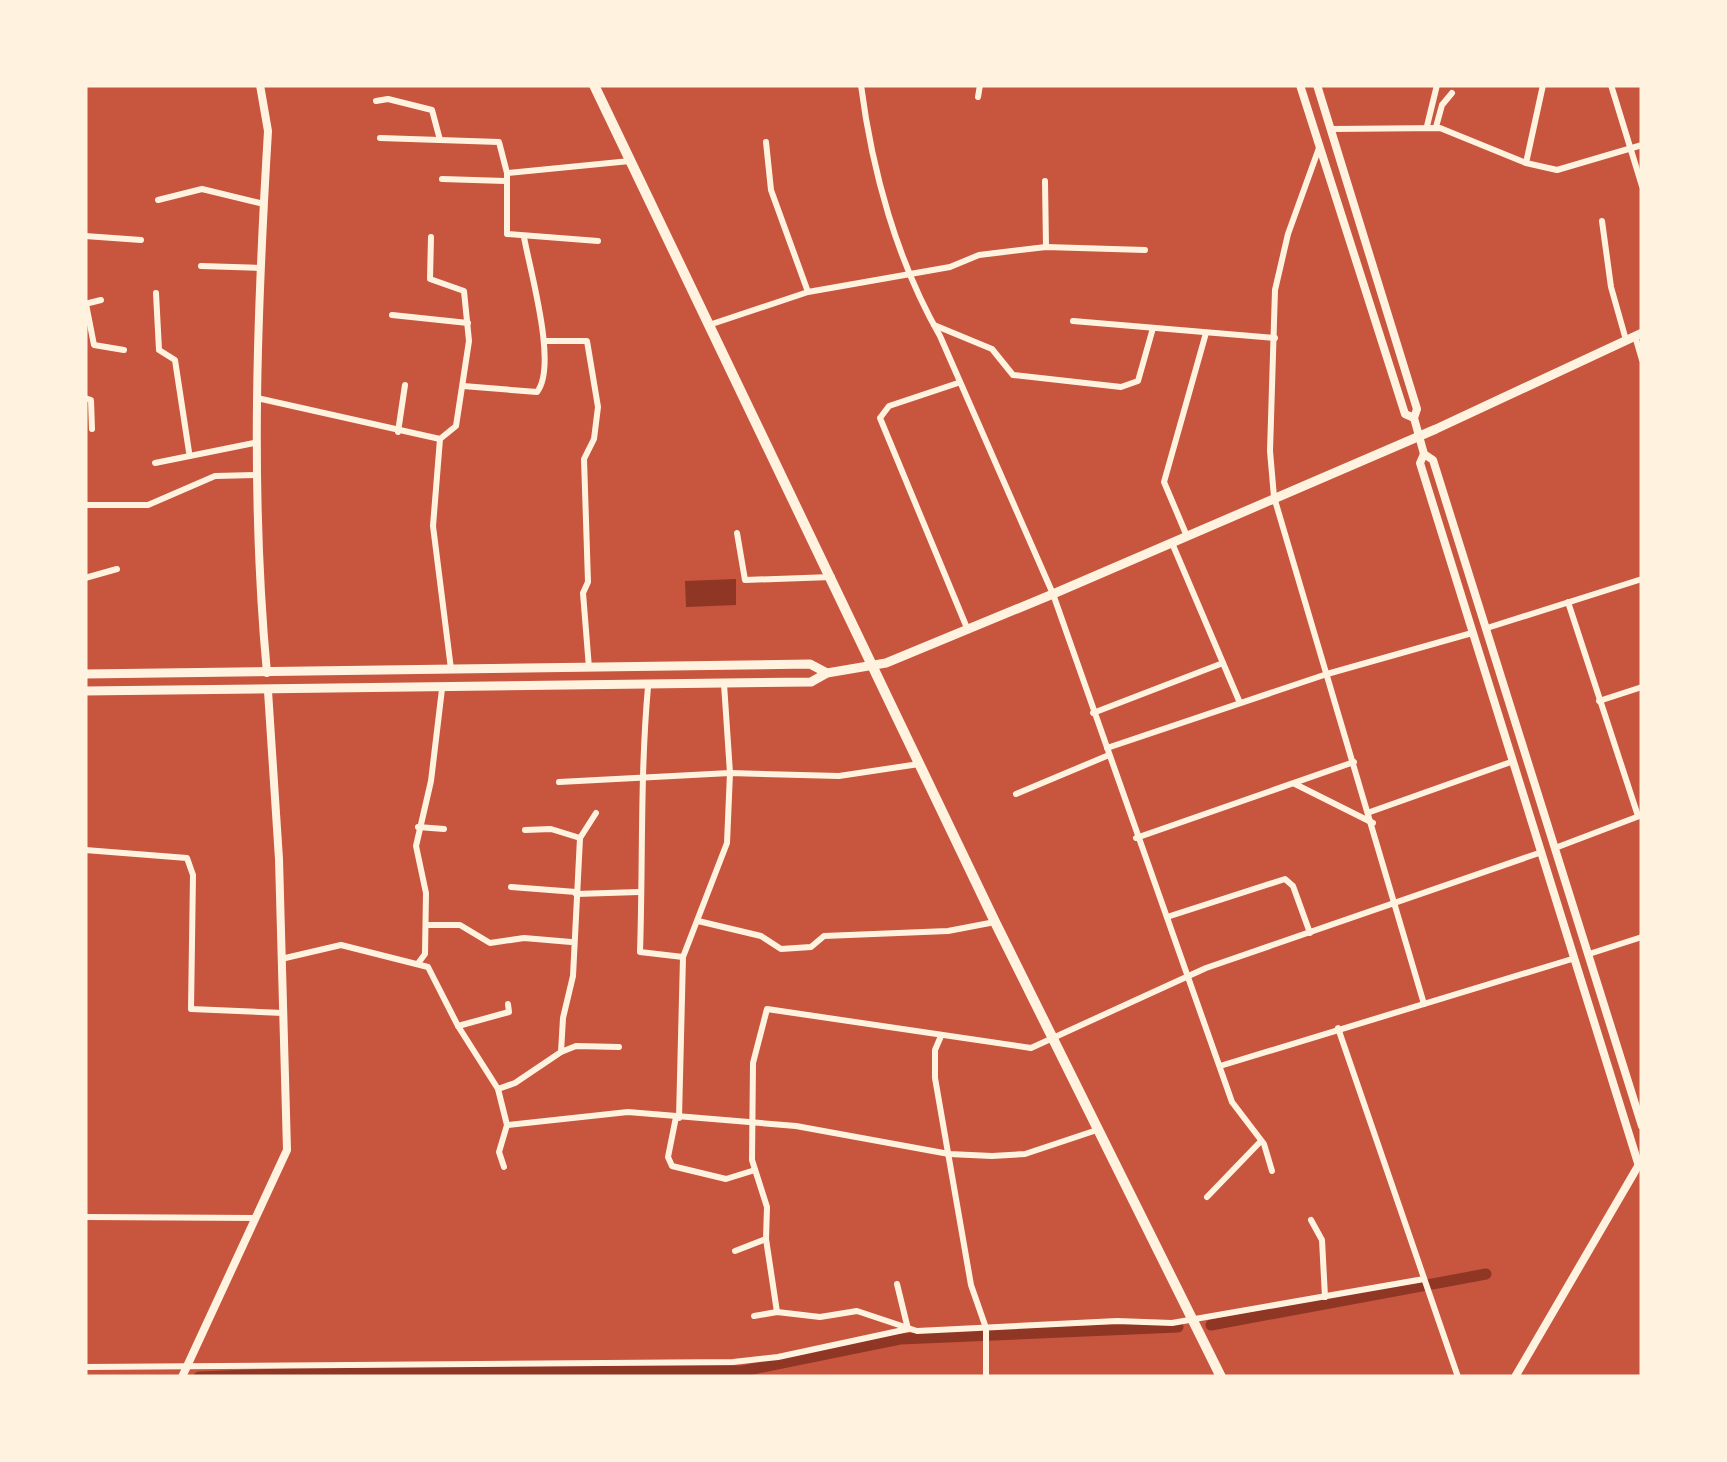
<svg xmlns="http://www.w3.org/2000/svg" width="1727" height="1462" font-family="Roboto,sans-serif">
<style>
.water{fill:#8f3625}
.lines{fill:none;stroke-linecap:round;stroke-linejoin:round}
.canal{stroke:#8f3625;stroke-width:11}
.minor{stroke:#fff3e0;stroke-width:6}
.tertiary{stroke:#fff3e0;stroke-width:8}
.secondary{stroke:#fff3e0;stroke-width:9}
.primary{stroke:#fff3e0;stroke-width:10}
</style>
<rect width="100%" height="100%" fill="#c8553d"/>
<path class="water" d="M 736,579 L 736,605 L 686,607 L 685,581 Z"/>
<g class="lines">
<g class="canal">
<path d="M 1211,1325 L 1486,1274"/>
<path d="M 199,1377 L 356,1371 L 743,1371 L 900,1339 L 1178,1327"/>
</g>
<g class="minor">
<path d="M 861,85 C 872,171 897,261 940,336 L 1053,594 L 1232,1102 L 1264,1144 L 1272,1171"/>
<path d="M 1611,85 L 1642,186"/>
<path d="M 978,97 L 980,85"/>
<path d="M 376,101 L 388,99 L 432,110 L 440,140"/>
<path d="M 1427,126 L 1437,85"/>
<path d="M 1436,127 L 1442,105 L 1452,93"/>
<path d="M 1332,129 L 1440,128 L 1526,163 L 1557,170 L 1642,145"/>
<path d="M 380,138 L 499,142 L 507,173 L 507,234 L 598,241"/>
<path d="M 766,142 L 771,190 L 808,292"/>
<path d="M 1319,148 L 1288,234 L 1275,290 L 1270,451 L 1274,497 L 1424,1004"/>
<path d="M 1526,163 L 1543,85"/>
<path d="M 507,173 L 630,161"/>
<path d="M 442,179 L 505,181"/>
<path d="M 1045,181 L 1046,247"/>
<path d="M 158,200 L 202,189 L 264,204"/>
<path d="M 1602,221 L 1611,287 L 1626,340"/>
<path d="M 85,236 L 141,240"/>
<path d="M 431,237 L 430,279 L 464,291 L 469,341 L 456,426 L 440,439 L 433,526 L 451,669"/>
<path d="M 201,266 L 261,268"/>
<path d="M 156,293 L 159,350 L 175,360 L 189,452"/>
<path d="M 85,304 L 101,300"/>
<path d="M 86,304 L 94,345 L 124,350"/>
<path d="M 392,315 L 468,323"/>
<path d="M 1073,321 L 1275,338"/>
<path d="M 712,324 L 808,292 L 950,267 L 979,255 L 1046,247 L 1145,250"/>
<path d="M 934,325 L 992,349 L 1013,375 L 1121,387 L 1138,381 L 1153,328"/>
<path d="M 1635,336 L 1642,360"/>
<path d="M 544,341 L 587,341 L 598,407 L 594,439 L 584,459 L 588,582 L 583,593 L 589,668"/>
<path d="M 958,383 L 889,406 L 880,418 L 967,628"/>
<path d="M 463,386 L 537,392 C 558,366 530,271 524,237"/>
<path d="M 85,398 L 91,400 L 92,429"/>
<path d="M 257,398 L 440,439"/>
<path d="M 398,432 L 405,385"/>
<path d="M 155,463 L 254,443"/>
<path d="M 85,505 L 148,505 L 215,476 L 255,475"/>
<path d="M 737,533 L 745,580 L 832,577"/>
<path d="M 1186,534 L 1164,482 L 1206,333"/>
<path d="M 1172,543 L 1240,703"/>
<path d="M 85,578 L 117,569"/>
<path d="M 1568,602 L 1638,816"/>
<path d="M 1487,628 L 1642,579"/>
<path d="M 648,687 C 640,775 643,864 640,952 L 683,957"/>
<path d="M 1599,701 L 1642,687"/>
<path d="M 1093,713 L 1223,663"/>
<path d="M 1107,748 L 1327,674 L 1472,633"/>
<path d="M 559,782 L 730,773 L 839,776 L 919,764"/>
<path d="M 1295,784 L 1373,823"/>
<path d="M 1016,794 L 1109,755"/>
<path d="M 1370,812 L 1511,762"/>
<path d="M 418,827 L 444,829"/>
<path d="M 525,830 L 551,829 L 580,838"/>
<path d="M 1136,838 L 1354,762"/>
<path d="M 1555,848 L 1642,815"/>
<path d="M 85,850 L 187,858 L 193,875 L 191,1009 L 283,1013"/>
<path d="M 511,887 L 576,892"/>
<path d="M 576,894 L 639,892"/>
<path d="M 1167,917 L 1285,879 L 1293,886 L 1310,933"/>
<path d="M 698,921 L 761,936 L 781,949 L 811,947 L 824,936 L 948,931 L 995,922"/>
<path d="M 426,925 L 460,925 L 490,943 L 524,938 L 571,942"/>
<path d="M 1589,954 L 1642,937"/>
<path d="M 281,959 L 341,945 L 428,967 L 458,1026 L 498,1089 L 507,1125 L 499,1152 L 504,1167"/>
<path d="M 419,962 L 425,954 L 426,893 L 416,846 L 431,781 L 442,689"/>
<path d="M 458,1026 L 509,1012 L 508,1004"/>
<path d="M 1338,1028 L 1458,1377"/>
<path d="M 941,1036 L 935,1050 L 935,1078 L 971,1285 L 986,1328 L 986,1377"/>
<path d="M 561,1052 L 576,1046 L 619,1047"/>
<path d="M 1220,1066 L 1572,959"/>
<path d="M 498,1089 L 515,1083 L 561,1052 L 563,1018 L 573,976 L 580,838 L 596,813"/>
<path d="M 676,1117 L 668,1157 L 672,1166 L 726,1179 L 755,1170"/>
<path d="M 679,1118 L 683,957 L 727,843 L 730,773 L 724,684"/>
<path d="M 507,1125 L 628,1112 L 796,1126 L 949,1154 L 992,1156 L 1025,1154 L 1097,1130"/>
<path d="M 1207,1197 L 1261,1141"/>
<path d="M 85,1217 L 255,1218"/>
<path d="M 1311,1220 L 1322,1240 L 1325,1297"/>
<path d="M 735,1251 L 766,1239"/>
<path d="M 777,1312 L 766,1239 L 767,1207 L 752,1160 L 753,1063 L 767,1009 L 1031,1048 L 1206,968 L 1539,853"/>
<path d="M 754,1316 L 777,1312 L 820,1317 L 857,1311 L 917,1331 L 1117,1321 L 1172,1323 L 1424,1279"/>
<path d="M 85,1367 L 733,1362 L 778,1357 L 908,1329 L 897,1284"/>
</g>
<g class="tertiary">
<path d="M 260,85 L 268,131 C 257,313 250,492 267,673"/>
<path d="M 1300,85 L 1405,414 L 1414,418"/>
<path d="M 1317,85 L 1417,409 L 1414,418 L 1424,454 L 1420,463 L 1638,1163"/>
<path d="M 1424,454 L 1433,460 L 1642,1126"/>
<path d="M 182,1377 L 287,1150 L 279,859 L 268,691"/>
<path d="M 1515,1377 L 1641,1161"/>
</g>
<g class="secondary">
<path d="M 85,674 L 810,664 L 827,673"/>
<path d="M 85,691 L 811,682 L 827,673 L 886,663 L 1053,594 L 1436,429 L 1642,333"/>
</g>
<path class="primary" d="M 594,85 L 995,922 L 1221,1377"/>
</g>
<rect width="1727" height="1462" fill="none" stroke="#fff3e0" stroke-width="175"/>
</svg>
